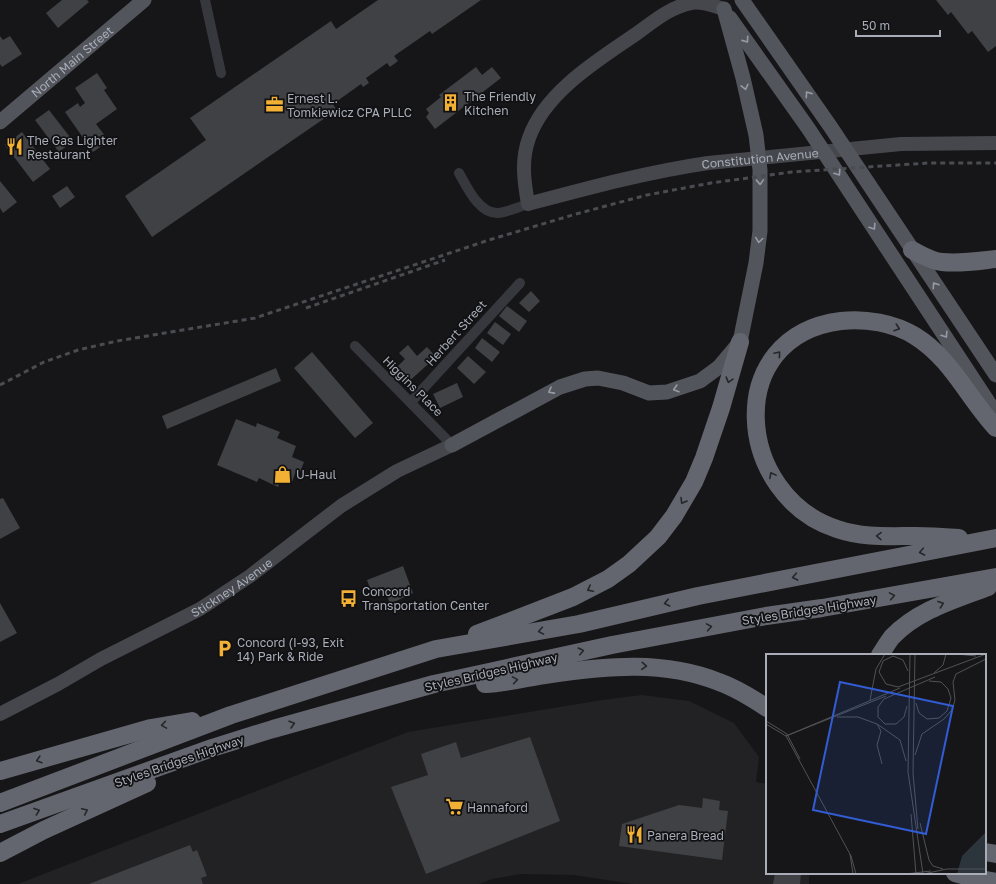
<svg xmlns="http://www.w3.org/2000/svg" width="996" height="884" font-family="'Golos Text',sans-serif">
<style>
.built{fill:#222225}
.building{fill:#404145}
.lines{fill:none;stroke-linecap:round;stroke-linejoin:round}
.street{stroke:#37383d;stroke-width:10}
.secondary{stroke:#45474d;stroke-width:14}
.primary{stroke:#53555c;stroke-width:15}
.highway{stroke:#63666e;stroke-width:18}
.rail{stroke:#4a4c52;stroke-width:3;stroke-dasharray:5 4;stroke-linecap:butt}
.oneway{stroke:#979ba6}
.oneway2{stroke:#26262a}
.labels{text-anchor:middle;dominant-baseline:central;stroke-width:3.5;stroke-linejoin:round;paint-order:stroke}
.street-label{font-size:12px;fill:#a8adb8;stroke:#111113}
.poi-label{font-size:12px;fill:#a8adb8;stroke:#111113;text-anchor:start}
.inset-road{fill:none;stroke:#505258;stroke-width:1}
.view{fill:#325cd3;fill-opacity:0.15;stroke:#325cd3;stroke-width:2}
.inset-edge{fill:none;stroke:#a8adb8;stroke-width:2}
</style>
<rect width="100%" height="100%" fill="#161618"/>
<path class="built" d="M 642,695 L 689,701 L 734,723 L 759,757 L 756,782 L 767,784 L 767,873 L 809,873 L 809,884 L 633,884 L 574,875 L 521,874 L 492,879 L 479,884 L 18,884 L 408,732 L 602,700 Z"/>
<g class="building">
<path d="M 62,0 L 87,0 L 89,2 L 58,28 L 46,13 Z"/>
<path d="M 378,0 L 481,0 L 432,34 L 430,31 L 394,56 L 398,61 L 390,67 L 387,63 L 366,78 L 369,83 L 363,87 L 361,84 L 333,104 L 337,111 L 326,119 L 325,118 L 152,237 L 125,196 L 206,140 L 190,118 L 331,21 L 336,29 Z"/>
<path d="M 936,0 L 996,0 L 996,46 L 988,52 L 972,31 L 968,34 L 951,12 L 948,15 Z"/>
<path d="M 0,36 L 3,40 L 10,36 L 22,54 L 2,67 L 0,64 Z"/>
<path d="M 476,67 L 482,75 L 492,67 L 501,78 L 435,129 L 426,117 L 429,113 L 426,109 L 441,97 L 439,95 Z"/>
<path d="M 97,73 L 107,88 L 104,90 L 117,109 L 96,124 L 109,141 L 93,152 L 65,112 L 78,103 L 80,107 L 85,103 L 75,88 Z"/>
<path d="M 49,110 L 73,141 L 59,152 L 35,120 Z"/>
<path d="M 22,132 L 50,169 L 33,182 L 5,145 Z"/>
<path d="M 0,181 L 17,202 L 3,213 L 0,208 Z"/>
<path d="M 67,186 L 75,197 L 60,208 L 52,196 Z"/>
<path d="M 531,291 L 540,301 L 529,312 L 519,303 Z"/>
<path d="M 507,306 L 527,321 L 519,332 L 499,316 Z"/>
<path d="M 495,322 L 511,334 L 503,345 L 487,333 Z"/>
<path d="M 482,338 L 500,352 L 492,362 L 475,348 Z"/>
<path d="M 408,345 L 417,356 L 427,347 L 436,357 L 406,384 L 394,370 L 405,359 L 399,353 Z"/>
<path d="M 312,352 L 373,423 L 355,438 L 294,368 Z"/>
<path d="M 468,356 L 486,372 L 474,384 L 457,368 Z"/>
<path d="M 276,368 L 281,381 L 167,429 L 162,416 Z"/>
<path d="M 457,383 L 463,397 L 440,408 L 433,394 Z"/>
<path d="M 236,419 L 256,427 L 257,423 L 280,432 L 277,438 L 296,446 L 292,457 L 304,462 L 300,472 L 296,471 L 292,482 L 282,478 L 278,487 L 259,478 L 257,482 L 217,465 Z"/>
<path d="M 3,498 L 20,528 L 0,539 L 0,499 Z"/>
<path d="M 403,566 L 413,593 L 390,604 L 384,587 L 371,591 L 367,580 Z"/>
<path d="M 0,603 L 17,633 L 0,642 Z"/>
<path d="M 530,737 L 560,821 L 426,874 L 391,787 L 428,775 L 421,754 L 456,742 L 461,758 Z"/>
<path d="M 703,798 L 720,801 L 719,810 L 728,811 L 722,860 L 619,846 L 622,824 L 679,805 L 702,808 Z"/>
<path d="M 190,845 L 193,852 L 197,850 L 207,876 L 201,878 L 203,884 L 89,884 Z"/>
<path d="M 775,873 L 801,873 L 800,884 L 773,884 Z"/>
</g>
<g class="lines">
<g class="street">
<path d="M 205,0 L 221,73"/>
<path d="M 459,173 C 467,187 479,214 498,213 C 508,212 518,207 528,204"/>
<path d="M 355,346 L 452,445"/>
<path d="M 411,402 L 520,283"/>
</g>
<g class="secondary">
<path id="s1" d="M 724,9 C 714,6 702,1 691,3 C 670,7 653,22 636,34 C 598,60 545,92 529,138 C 521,160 524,181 528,204 C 588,188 647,172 708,163 L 901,144 L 996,143"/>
<path id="s2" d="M 0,714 L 58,684 L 101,659 L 200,609 L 250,576 L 341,506 L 397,471 L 452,445"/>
</g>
<g class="primary">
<path d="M 742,0 L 830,126 L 996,375"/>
<path d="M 730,18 L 808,128 L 996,414"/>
<path id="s3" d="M 0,122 L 144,0"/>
<path d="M 452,445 L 560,387 L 585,379 L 598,378 L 623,383 L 649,393 L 667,392 L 700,381 L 719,367 L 740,342 L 756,263 L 760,231 L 760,170 L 756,135 L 743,78 L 724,9"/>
</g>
<g class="highway">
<path d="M 912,250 C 922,255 931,261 942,262 C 959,264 978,261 996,259"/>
<path d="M 959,538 C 945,537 931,536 916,536 C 889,536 863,538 837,529 C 735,496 721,336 841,321 C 865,318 894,323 915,336 C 951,358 968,398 996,428"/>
<path d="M 477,634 L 573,597 L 608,579 L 629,564 L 658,537 L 674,516 L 694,482 L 704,458 L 721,408 L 740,342"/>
<path d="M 880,655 C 884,649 888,642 892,637 C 918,610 954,600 988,587"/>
<path d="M 485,684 C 507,683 529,677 551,674 C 607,666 664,660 719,682 C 736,688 752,698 767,708"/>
<path d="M 0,771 L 151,728 L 192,721"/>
<path d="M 0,803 L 231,715 L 436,649 L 579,624 L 698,596 L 996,538"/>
<path d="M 0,824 L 212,748 L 273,729 L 434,684 L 612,645 L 766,616 L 822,608 L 996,577"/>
<path d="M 985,852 L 996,854"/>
<path d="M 0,853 L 44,830 L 147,783"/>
<path d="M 955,873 L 969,877 L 996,882"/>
</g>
<g class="rail">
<path d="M 306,308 L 445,260"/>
<path d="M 0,385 L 44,362 L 78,350 L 117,341 L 255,318 L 489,240 L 576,214 L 647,195 L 711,183 L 792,172 L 928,163 L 996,163"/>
</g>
</g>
<defs><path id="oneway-chevron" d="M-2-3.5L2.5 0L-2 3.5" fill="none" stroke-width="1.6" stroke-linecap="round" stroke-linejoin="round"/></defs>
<g class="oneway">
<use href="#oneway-chevron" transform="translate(746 40) rotate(55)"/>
<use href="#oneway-chevron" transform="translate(745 87) rotate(77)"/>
<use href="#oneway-chevron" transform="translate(808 94) rotate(-125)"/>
<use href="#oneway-chevron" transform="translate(838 173) rotate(56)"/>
<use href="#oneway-chevron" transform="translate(760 182) rotate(88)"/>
<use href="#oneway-chevron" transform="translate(873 227) rotate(57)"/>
<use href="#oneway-chevron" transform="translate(759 240) rotate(98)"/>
<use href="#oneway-chevron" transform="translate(935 285) rotate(-124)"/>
<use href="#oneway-chevron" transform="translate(945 335) rotate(57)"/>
<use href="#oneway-chevron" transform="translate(676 389) rotate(163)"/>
<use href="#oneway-chevron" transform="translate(551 391) rotate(152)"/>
</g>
<g class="oneway2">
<use href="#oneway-chevron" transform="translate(897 328) rotate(18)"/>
<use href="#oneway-chevron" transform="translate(778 354) rotate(-50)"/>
<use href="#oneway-chevron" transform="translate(729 380) rotate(106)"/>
<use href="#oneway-chevron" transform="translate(772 475) rotate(-118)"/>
<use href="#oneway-chevron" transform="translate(683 501) rotate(121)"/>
<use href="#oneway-chevron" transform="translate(879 536) rotate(-178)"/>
<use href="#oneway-chevron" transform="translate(922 552) rotate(169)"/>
<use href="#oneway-chevron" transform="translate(795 577) rotate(169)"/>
<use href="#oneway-chevron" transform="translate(590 589) rotate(153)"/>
<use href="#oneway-chevron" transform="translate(892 596) rotate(-10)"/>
<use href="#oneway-chevron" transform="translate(667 603) rotate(167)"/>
<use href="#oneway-chevron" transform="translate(941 604) rotate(-20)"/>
<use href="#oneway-chevron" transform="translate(709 627) rotate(-10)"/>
<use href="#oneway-chevron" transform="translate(541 631) rotate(170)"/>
<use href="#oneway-chevron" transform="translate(581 651) rotate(-13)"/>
<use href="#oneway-chevron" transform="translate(644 666) rotate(4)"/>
<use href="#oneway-chevron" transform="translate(515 680) rotate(-9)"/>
<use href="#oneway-chevron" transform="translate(292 724) rotate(-16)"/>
<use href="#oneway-chevron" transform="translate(164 725) rotate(171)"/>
<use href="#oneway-chevron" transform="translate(39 760) rotate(164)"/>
<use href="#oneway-chevron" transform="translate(37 811) rotate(-20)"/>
<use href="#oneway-chevron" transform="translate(85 811) rotate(-25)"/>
</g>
<defs>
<symbol id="building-bare" viewBox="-9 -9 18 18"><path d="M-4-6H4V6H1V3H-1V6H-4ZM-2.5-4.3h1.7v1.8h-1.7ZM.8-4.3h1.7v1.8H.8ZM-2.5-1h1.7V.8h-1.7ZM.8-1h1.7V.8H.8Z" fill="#f2b134" stroke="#111113" stroke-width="2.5" paint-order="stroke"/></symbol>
<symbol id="office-bare" viewBox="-9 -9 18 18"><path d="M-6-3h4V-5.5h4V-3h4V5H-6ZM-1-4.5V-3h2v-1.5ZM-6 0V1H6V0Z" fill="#f2b134" stroke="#111113" stroke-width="2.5" paint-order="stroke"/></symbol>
<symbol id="restaurant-bare" viewBox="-9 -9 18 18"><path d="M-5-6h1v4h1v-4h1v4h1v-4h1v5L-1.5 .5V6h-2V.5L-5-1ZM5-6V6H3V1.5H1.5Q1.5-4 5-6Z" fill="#f2b134" stroke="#111113" stroke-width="2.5" paint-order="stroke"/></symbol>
<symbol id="shop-bare" viewBox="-9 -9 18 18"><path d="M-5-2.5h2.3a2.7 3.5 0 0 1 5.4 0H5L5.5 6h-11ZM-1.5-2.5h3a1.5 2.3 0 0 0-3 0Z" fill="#f2b134" stroke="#111113" stroke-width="2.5" paint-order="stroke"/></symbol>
<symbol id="bus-bare" viewBox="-9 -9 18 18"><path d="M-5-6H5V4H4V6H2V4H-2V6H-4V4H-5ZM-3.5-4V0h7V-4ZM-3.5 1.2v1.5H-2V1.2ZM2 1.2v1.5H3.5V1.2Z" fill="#f2b134" stroke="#111113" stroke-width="2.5" paint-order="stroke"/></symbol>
<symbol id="parking-bare" viewBox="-9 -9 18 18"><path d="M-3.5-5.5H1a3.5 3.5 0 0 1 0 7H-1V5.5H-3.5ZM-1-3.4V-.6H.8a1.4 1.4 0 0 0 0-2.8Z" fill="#f2b134" stroke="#111113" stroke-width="2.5" paint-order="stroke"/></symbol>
<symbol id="supermarket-bare" viewBox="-9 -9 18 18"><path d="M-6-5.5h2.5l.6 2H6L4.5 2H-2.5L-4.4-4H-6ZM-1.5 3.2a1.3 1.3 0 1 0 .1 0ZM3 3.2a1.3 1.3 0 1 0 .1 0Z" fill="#f2b134" stroke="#111113" stroke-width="2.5" paint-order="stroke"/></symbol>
</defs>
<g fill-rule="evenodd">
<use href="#building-bare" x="438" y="90" width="25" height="25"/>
<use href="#office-bare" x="262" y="92" width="25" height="25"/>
<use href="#restaurant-bare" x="2" y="134" width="25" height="25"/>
<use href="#shop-bare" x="270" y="462" width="25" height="25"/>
<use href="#bus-bare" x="336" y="586" width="25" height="25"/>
<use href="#parking-bare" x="212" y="636" width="25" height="25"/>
<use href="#supermarket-bare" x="442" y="794" width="25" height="25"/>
<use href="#restaurant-bare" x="622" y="822" width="25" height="25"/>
</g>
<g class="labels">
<g class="street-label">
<text stroke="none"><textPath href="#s3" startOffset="94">North Main Street</textPath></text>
<text stroke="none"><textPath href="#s1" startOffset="553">Constitution Avenue</textPath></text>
<text transform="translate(456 333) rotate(-48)">Herbert Street</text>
<text transform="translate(413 386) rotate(45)">Higgins Place</text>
<text stroke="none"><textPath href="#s2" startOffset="264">Stickney Avenue</textPath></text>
<text transform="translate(809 610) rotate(-9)">Styles Bridges Highway</text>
<text transform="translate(491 672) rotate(-13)">Styles Bridges Highway</text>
<text transform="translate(179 761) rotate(-19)">Styles Bridges Highway</text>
</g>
<g class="poi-label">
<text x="464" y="96">The Friendly<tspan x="464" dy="14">Kitchen</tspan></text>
<text x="287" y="98">Ernest L.<tspan x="287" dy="14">Tomkiewicz CPA PLLC</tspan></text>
<text x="27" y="140">The Gas Lighter<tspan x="27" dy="14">Restaurant</tspan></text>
<text x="296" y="474">U-Haul</text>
<text x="362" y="591">Concord<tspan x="362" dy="14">Transportation Center</tspan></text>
<text x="237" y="642">Concord (I-93, Exit<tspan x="237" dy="14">14) Park &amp; Ride</tspan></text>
<text x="467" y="807">Hannaford</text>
<text x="647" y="835">Panera Bread</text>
</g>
</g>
<g transform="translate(766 654)">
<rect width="220" height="220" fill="#161618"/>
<path d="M 220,178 L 220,219 L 191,220 L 196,202 Z" fill="#2c353c"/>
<path class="inset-road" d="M 144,0 L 142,118 L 157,220M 149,0 L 147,119 L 152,175M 191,0 L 210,2M 142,17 L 137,6 L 127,2 L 117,7 L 113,18 L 120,30 L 132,33 L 220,0M 168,19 L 177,11 L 180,0M 104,46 L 110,15 L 119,0M 150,49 L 153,59 L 161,65 L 173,64 L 181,57 L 185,44 L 182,35 L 175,28 L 163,27M 141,52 L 138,63 L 130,70 L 119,70 L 112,63 L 112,53 L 118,45 L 169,23M 71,63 L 92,63 L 111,70 L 115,77 L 111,91 L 116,110M 0,67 L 21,80 L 34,105M 0,70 L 20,82 L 85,202 L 90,220M 111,70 L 134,86 L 140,107M 20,82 L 134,34M 20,82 L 120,42M 149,101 L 156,80 L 178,65 L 186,56 L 189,46 L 187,28 L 190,20 L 220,5M 145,160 L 150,220M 154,169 L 163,206 L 167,212 L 177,215M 84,200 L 87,220M 139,220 L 165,217M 157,220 L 181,215 L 220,215"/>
<path class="view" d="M 74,28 L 187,52 L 160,180 L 47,156 Z"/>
<rect width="220" height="220" class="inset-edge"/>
</g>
<path d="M856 30v6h84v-6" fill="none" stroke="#a8adb8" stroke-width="2"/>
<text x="862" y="30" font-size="12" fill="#a8adb8" stroke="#111113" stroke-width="3" paint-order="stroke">50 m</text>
</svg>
